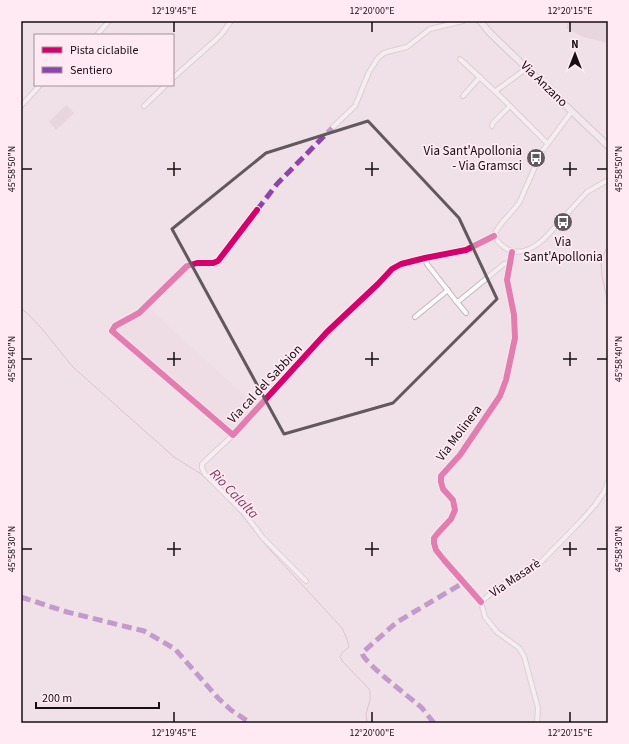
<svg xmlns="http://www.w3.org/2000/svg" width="629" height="744" font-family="'Source Sans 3',sans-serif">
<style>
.built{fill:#efd7e2}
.green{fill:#dfc7d2}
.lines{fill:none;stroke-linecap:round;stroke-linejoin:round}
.stream{stroke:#c69eb1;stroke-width:1}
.street-casing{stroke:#c4b8bd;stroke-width:6}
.secondary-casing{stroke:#c4b8bd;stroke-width:8}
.street{stroke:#fdfafb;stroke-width:4}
.secondary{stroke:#f6eff3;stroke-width:5.5}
.quiet{stroke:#8e44ad;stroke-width:5;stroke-dasharray:10 5;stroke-linecap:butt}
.cycleway-casing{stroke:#ffeaf3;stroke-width:8}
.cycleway{stroke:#d6006c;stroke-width:6}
.marked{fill:none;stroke:#63585d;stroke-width:3;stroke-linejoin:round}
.ticks{fill:none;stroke:#170e12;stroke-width:1.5}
.labels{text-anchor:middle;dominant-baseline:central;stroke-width:3.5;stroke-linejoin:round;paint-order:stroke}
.street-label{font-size:13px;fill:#170e12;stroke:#ffeaf3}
.poi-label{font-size:13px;fill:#170e12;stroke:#ffeaf3;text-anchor:end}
.water-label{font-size:14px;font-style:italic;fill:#7c3b5d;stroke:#ffeaf3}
.neatline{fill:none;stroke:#170e12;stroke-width:1.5}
.ticks-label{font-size:10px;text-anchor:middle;fill:#170e12}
</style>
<rect width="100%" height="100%" fill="#efe1e7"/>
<path class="built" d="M 148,307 L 254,404 L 255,406 L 230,431 L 115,330 L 116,328 Z"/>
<g class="green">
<path d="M 568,21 L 608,21 L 608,43 L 583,37 L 566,28 Z"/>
<path d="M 66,105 L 74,113 L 56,130 L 49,122 Z"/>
</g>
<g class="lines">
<g class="stream">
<path d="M 608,245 L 601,261 L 602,276 L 608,303"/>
<path d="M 21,308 C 42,325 56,348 74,368 L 174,457 L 201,474 L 219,491 L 237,509 L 270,550 L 342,628 L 347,639 L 349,647 L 342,653 L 340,657 L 343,662 L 370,690 L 370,700 L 366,714 L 367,723"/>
</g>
<defs>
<g id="street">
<path d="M 97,35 L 109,21"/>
<path d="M 460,59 L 502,98 L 547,143"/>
<path d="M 173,78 L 221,35 L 231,21"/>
<path d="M 497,93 L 497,90 L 527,68"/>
<path d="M 463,96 L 480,77"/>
<path d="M 21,106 L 40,85"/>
<path d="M 144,106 L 166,85"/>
<path d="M 572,111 L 541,153 L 520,201 C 513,213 498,223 494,236 C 508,258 526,255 544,239 L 587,192 L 608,180"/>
<path d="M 492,126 L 493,123 L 510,106"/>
<path d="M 332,128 L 355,106 L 369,72 L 378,58 L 384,53 L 391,51 L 407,47 L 430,29 L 463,21"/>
<path d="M 257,210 L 218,261 L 213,263 L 197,263 L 187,266 L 139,313 L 115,326 L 112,331 L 233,435 L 327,332 L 378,284 L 392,269 L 401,264 L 425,258 L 466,250 L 494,236"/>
<path d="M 425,258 L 427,264 L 456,301 L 459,301 L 504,264 L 510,263"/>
<path d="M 456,301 L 466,313"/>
<path d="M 415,317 L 448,290"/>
<path d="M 233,435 L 202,464 L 202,468 L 205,474 L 244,513 L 263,538 L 306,581"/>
<path d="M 481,602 L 444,560 L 436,550 L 434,543 L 434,538 L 438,533 L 451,519 L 455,510 L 453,500 L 443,489 L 441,482 L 441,476 L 460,455 L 500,396 L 506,380 L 515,338 L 514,315 L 507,280 L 512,252"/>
<path d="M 537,723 L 538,708 L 524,656 L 519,648 L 497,632 L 485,617 L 481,602 L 497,588 L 539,564 L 580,522 L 595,505 L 604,492 L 608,482"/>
</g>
<path id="secondary" d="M 480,21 L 490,33 L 608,146"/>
</defs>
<use href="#street" class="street-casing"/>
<use href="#secondary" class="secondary-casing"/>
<use href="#street" class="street"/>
<use href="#secondary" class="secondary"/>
<g class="quiet">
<path d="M 257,210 L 277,184 L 332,128"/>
<path d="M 21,597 L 67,612 L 144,631 L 175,649 L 218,698 L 231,710 L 249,722"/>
<path d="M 434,723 C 430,718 426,713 422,708 C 411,698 364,663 362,653 L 397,622 L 463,583"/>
</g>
<defs>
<g id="cycleway">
<path d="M 257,210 L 218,261 L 213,263 L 197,263 L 187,266 L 139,313 L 115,326 L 112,331 L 233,435 L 327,332 L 378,284 L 392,269 L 401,264 L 425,258 L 466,250 L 494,236"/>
<path d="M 481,602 L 444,560 L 436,550 L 434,543 L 434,538 L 438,533 L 451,519 L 455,510 L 453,500 L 443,489 L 441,482 L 441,476 L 460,455 L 500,396 L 506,380 L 515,338 L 514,315 L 507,280 L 512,252"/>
</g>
</defs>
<use href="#cycleway" class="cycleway-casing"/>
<use href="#cycleway" class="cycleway"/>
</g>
<path d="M0 0H629V744H0ZM 368,121 L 459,218 L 497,299 L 393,403 L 284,434 L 172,229 L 266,153 Z" fill="#efe1e7" fill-opacity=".55" fill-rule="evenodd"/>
<path class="marked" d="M 368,121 L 459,218 L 497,299 L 393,403 L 284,434 L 172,229 L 266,153 Z"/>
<path class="ticks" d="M 174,22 L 174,32M 372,22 L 372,32M 570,22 L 570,32M 174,162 L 174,176M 372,162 L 372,176M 570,162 L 570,176M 22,169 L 32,169M 167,169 L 181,169M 365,169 L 379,169M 563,169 L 577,169M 597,169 L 607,169M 174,352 L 174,366M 372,352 L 372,366M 570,352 L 570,366M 22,359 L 32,359M 167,359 L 181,359M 365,359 L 379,359M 563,359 L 577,359M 597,359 L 607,359M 174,542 L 174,556M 372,542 L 372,556M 570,542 L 570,556M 22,549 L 32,549M 167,549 L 181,549M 365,549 L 379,549M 563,549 L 577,549M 597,549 L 607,549M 174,712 L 174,722M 372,712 L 372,722M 570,712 L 570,722"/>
<defs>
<symbol id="bus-disc" viewBox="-11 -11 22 22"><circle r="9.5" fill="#63585d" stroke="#ffeaf3"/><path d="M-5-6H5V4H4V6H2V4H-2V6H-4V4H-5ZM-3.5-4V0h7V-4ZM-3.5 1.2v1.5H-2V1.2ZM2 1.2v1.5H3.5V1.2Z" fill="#fff"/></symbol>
</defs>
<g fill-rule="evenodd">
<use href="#bus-disc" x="525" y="147" width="22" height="22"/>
<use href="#bus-disc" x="552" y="211" width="22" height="22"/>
</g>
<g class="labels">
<g class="street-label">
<text transform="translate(544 84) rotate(44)">Via Anzano</text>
<text transform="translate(265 384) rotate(-47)">Via cal del Sabbion</text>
<text transform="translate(459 433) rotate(-53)">Via Molinera</text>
<text transform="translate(515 578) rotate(-34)">Via Masarè</text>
</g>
<g class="poi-label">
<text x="522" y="151">Via Sant'Apollonia<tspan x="522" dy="15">- Via Gramsci</tspan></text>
<text x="563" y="242" text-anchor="middle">Via<tspan x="563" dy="15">Sant'Apollonia</tspan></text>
</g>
<g class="water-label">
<text transform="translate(234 494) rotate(46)">Rio Calalta</text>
</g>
</g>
<rect width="629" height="744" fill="none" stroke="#ffeaf3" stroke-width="44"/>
<rect x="34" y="34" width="140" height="52" fill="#ffeaf3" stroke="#a29299"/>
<rect x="42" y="47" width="20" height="6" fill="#d6006c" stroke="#a29299"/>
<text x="70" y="54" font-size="12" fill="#170e12">Pista ciclabile</text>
<rect x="42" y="67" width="20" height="6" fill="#8e44ad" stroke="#a29299"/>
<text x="70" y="74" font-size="12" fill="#170e12">Sentiero</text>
<g transform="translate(575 54)" stroke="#ffeaf3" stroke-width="3" paint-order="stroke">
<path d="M0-3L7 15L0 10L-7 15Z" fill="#170e12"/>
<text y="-6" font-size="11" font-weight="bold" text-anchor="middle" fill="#170e12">N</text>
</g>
<path d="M36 702v6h123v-6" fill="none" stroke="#170e12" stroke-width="2"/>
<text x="42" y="702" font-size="12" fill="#170e12" stroke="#ffeaf3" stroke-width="3" paint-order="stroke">200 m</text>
<rect x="22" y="22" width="585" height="700" class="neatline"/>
<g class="ticks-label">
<text x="174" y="14">12°19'45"E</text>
<text x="372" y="14">12°20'00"E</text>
<text x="570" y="14">12°20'15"E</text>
<text transform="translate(11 169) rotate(-90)" y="4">45°58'50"N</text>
<text transform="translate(618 169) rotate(-90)" y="4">45°58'50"N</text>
<text transform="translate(11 359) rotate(-90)" y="4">45°58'40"N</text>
<text transform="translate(618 359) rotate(-90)" y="4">45°58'40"N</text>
<text transform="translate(11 549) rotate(-90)" y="4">45°58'30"N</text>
<text transform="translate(618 549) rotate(-90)" y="4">45°58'30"N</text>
<text x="174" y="736">12°19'45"E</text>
<text x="372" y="736">12°20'00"E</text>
<text x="570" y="736">12°20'15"E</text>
</g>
</svg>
